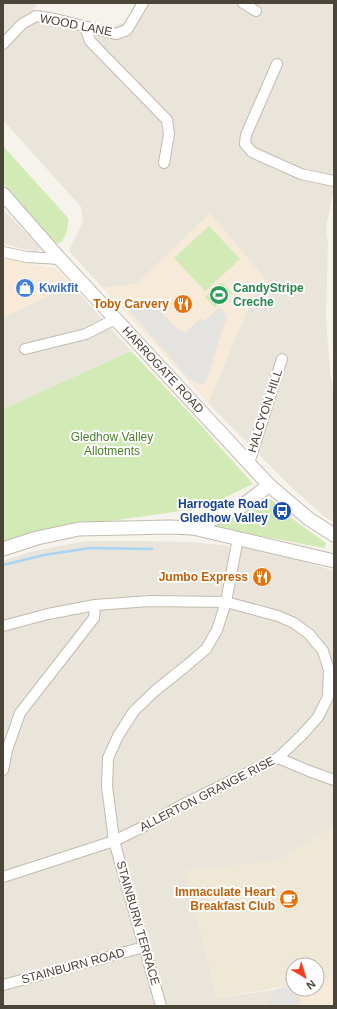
<svg xmlns="http://www.w3.org/2000/svg" width="337" height="1009" font-family="Helvetica,sans-serif">
<style>
.residential{fill:#eae5da}
.commercial{fill:#f7ead8}
.education{fill:#efe8d6}
.green{fill:#d2eab5}
.parking{fill:#e5e3e0}
.lines{fill:none;stroke-linecap:round;stroke-linejoin:round}
.stream{stroke:#a9d4f2;stroke-width:2.5}
.minor-casing{stroke:#c2bbae;stroke-width:12}
.tertiary-casing{stroke:#c2bbae;stroke-width:15}
.minor{stroke:#fff;stroke-width:10}
.tertiary{stroke:#fff;stroke-width:13}
.labels{text-anchor:middle;dominant-baseline:central;stroke-width:4;stroke-linejoin:round;paint-order:stroke}
.street-label{font-size:12px;fill:#4b4439;stroke:#fff}
.shop-label{font-size:12px;font-weight:bold;fill:#366cbe;stroke:#fff;text-anchor:start}
.leisure-label{font-size:12px;font-weight:bold;fill:#27864d;stroke:#fff;text-anchor:start}
.food-label{font-size:12px;font-weight:bold;fill:#c56008;stroke:#fff;text-anchor:end}
.park-label{font-size:12px;fill:#4a7f2a;stroke:#fff}
.transit-label{font-size:12px;font-weight:bold;fill:#164399;stroke:#fff;text-anchor:end}
</style>
<rect width="100%" height="100%" fill="#f6f3ec"/>
<g class="residential">
<path d="M 3,3 L 38,3 L 34,10 L 113,27 L 125,22 L 135,3 L 334,3 L 334,189 L 326,227 L 328,243 L 326,318 L 330,372 L 334,392 L 334,522 L 325,517 L 288,484 L 208,403 L 255,292 L 210,214 L 138,283 L 103,288 L 69,251 L 83,221 L 81,207 L 3,120 Z"/>
<path d="M 3,209 L 40,248 L 37,252 L 3,244 Z"/>
<path d="M 72,285 L 131,351 L 3,409 L 3,317 Z"/>
<path d="M 85,541 L 139,541 L 191,542 L 243,547 L 296,559 L 334,571 L 334,827 L 331,828 L 278,861 L 186,870 L 217,998 L 273,990 L 265,1006 L 3,1006 L 3,561 L 30,552 Z"/>
</g>
<g class="commercial">
<path d="M 210,213 L 268,282 L 255,292 L 208,403 L 103,288 L 138,283 Z"/>
<path d="M 3,258 L 57,269 L 72,285 L 3,317 Z"/>
<path d="M 334,977 L 334,1006 L 265,1006 L 273,990 L 293,985 L 293,989 L 317,989 L 317,980 Z"/>
</g>
<path class="education" d="M 331,828 L 334,829 L 334,977 L 317,980 L 317,965 L 293,965 L 293,985 L 217,998 L 186,870 L 278,861 Z"/>
<g class="green">
<path d="M 3,146 L 68,218 C 69,226 66,238 60,243 L 57,244 L 55,242 L 3,183 Z"/>
<path d="M 209,226 L 240,259 L 205,291 L 174,258 Z"/>
<path d="M 222,282 L 232,293 L 215,308 L 205,297 Z"/>
<path d="M 131,351 L 196,420 L 253,484 L 216,502 L 174,512 L 37,531 L 3,542 L 3,409 Z"/>
<path d="M 266,500 L 272,500 L 294,520 L 326,543 L 324,548 L 214,527 L 214,526 L 246,513 Z"/>
</g>
<g class="parking">
<path d="M 148,299 L 151,300 L 179,331 L 186,332 L 201,318 L 204,321 L 220,307 L 227,316 L 205,385 L 189,379 L 123,304 Z"/>
<path d="M 293,985 L 293,989 L 298,989 L 301,1006 L 265,1006 L 273,990 Z"/>
</g>
<g class="lines">
<path class="stream" d="M 3,565 L 44,555 L 90,548 L 152,549"/>
<defs>
<g id="minor">
<path d="M 243,3 L 256,11"/>
<path d="M 85,27 L 90,41 L 167,120 L 169,134 L 164,163"/>
<path d="M 3,44 L 22,24 L 36,16 L 55,19 L 116,34 L 127,30 L 143,3"/>
<path d="M 277,64 L 246,135 L 245,144 L 252,152 L 301,174 L 334,181"/>
<path d="M 3,252 L 27,257 L 60,259"/>
<path d="M 25,349 L 86,334 L 115,319"/>
<path d="M 249,463 L 282,359"/>
<path d="M 3,626 L 48,614 L 95,605 L 150,601 L 226,602 L 278,616 L 294,623 L 309,634 L 323,651 L 329,670 L 328,697 L 318,717 L 302,735 L 278,758 L 182,805 L 149,824 L 114,841 L 3,877"/>
<path d="M 278,758 L 309,771 L 334,780"/>
<path d="M 3,770 L 7,750 L 20,713 L 94,618 L 95,605"/>
<path d="M 3,985 L 144,947"/>
<path d="M 161,1006 L 114,841 L 107,786 L 108,758 L 118,736 L 134,711 L 156,690 L 186,666 L 206,649 L 217,630 L 226,602 L 238,538"/>
</g>
<g id="tertiary">
<path d="M 3,194 L 60,259 L 269,485 L 309,519 L 334,535"/>
<path d="M 193,528 L 242,506 L 269,485"/>
<path d="M 3,549 L 37,538 L 79,529 L 170,527 L 193,528 L 334,561"/>
</g>
</defs>
<use href="#minor" class="minor-casing"/>
<use href="#tertiary" class="tertiary-casing"/>
<use href="#minor" class="minor"/>
<use href="#tertiary" class="tertiary"/>
</g>
<defs>
<symbol id="shop-disc" viewBox="-11 -11 22 22"><circle r="9.5" fill="#3f7fe0" stroke="#fff"/><path d="M-5-2.5h2.3a2.7 3.5 0 0 1 5.4 0H5L5.5 6h-11ZM-1.5-2.5h3a1.5 2.3 0 0 0-3 0Z" fill="#fff"/></symbol>
<symbol id="stadium-disc" viewBox="-11 -11 22 22"><circle r="9.5" fill="#2e9e5b" stroke="#fff"/><path d="M0-5a6.5 5 0 1 0 0 10a6.5 5 0 1 0 0-10ZM-3.5-1.8h7v3.6h-7Z" fill="#fff"/></symbol>
<symbol id="restaurant-disc" viewBox="-11 -11 22 22"><circle r="9.5" fill="#e8710a" stroke="#fff"/><path d="M-5-6h1v4h1v-4h1v4h1v-4h1v5L-1.5 .5V6h-2V.5L-5-1ZM5-6V6H3V1.5H1.5Q1.5-4 5-6Z" fill="#fff"/></symbol>
<symbol id="bus-disc" viewBox="-11 -11 22 22"><circle r="9.5" fill="#1a4fb4" stroke="#fff"/><path d="M-5-6H5V4H4V6H2V4H-2V6H-4V4H-5ZM-3.5-4V0h7V-4ZM-3.5 1.2v1.5H-2V1.2ZM2 1.2v1.5H3.5V1.2Z" fill="#fff"/></symbol>
<symbol id="cafe-disc" viewBox="-11 -11 22 22"><circle r="9.5" fill="#e8710a" stroke="#fff"/><path d="M-5.5-4.5H6V0H3Q3 3.5 0 3.5H-2.5Q-5.5 3.5-5.5 0ZM3-3.2v2h1.7v-2ZM-6 4.5H4V6H-6Z" fill="#fff"/></symbol>
</defs>
<g fill-rule="evenodd">
<use href="#shop-disc" x="14" y="277" width="22" height="22"/>
<use href="#stadium-disc" x="208" y="284" width="22" height="22"/>
<use href="#restaurant-disc" x="172" y="293" width="22" height="22"/>
<use href="#bus-disc" x="271" y="500" width="22" height="22"/>
<use href="#restaurant-disc" x="251" y="566" width="22" height="22"/>
<use href="#cafe-disc" x="278" y="888" width="22" height="22"/>
</g>
<g class="labels">
<g class="street-label">
<text transform="translate(76 25) rotate(11)">WOOD LANE</text>
<text transform="translate(163 370) rotate(47)">HARROGATE ROAD</text>
<text transform="translate(265 411) rotate(-72)">HALCYON HILL</text>
<text transform="translate(207 794) rotate(-27)">ALLERTON GRANGE RISE</text>
<text transform="translate(138 923) rotate(74)">STAINBURN TERRACE</text>
<text transform="translate(73 966) rotate(-15)">STAINBURN ROAD</text>
</g>
<g class="shop-label">
<text x="39" y="288">Kwikfit</text>
</g>
<g class="leisure-label">
<text x="233" y="288">CandyStripe<tspan x="233" dy="14">Creche</tspan></text>
</g>
<g class="food-label">
<text x="169" y="304">Toby Carvery</text>
<text x="248" y="577">Jumbo Express</text>
<text x="275" y="892">Immaculate Heart<tspan x="275" dy="14">Breakfast Club</tspan></text>
</g>
<g class="park-label">
<text x="112" y="437">Gledhow Valley<tspan x="112" dy="14">Allotments</tspan></text>
</g>
<g class="transit-label">
<text x="268" y="504">Harrogate Road<tspan x="268" dy="14">Gledhow Valley</tspan></text>
</g>
</g>
<rect width="337" height="1009" fill="none" stroke="#4b4439" stroke-width="8"/>
<g transform="translate(305 977) rotate(142)"><circle r="19" fill="#ffffff" stroke="#b7b4b0"/>
<path d="M0-3L7 15L0 10L-7 15Z" fill="#fc3f1d"/>
<text y="-6" font-size="11" font-weight="bold" text-anchor="middle" fill="#4b4439">N</text>
</g>
</svg>
